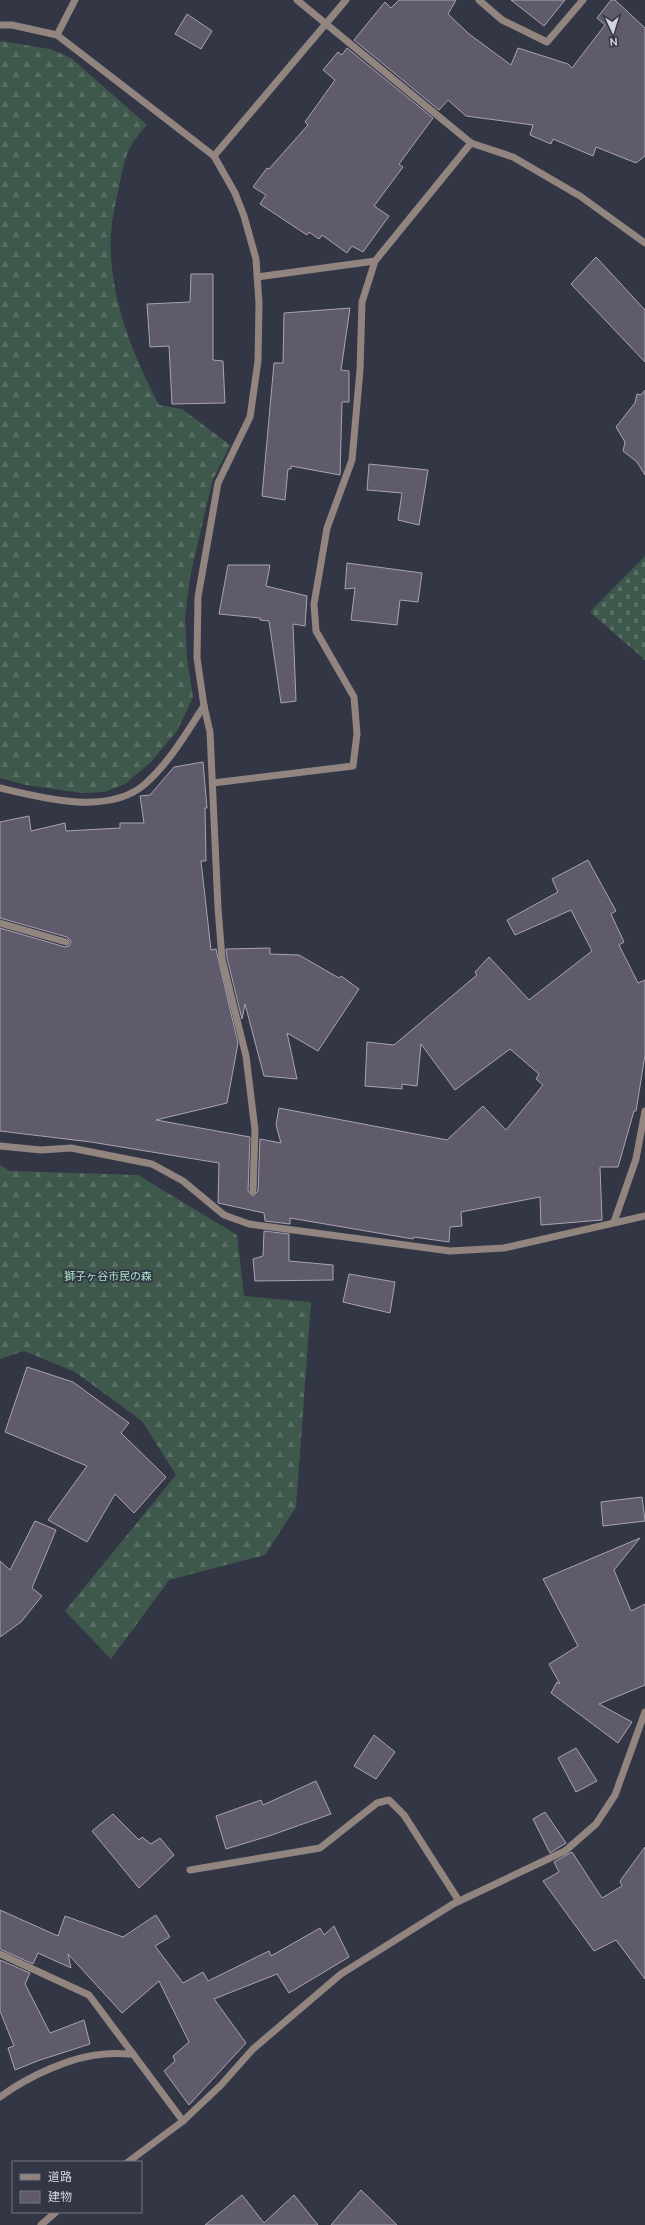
<svg xmlns="http://www.w3.org/2000/svg" width="645" height="2225" font-family="Ubuntu,'Noto Sans JP',sans-serif">
<style>
.forest{fill:url(#forest-firs)}
.cemetery{fill:url(#cemetery-stones)}
.building{fill:#5f5b6b;stroke:#a8a3b5}
.lines{fill:none;stroke-linecap:round;stroke-linejoin:round}
.minor{stroke:#92847f;stroke-width:7}
.labels{text-anchor:middle;dominant-baseline:central;stroke-width:3.5;stroke-linejoin:round;paint-order:stroke}
.park-label{font-size:11px;fill:#a7e1c5;stroke:#333645}
</style>
<defs>
<pattern id="forest-firs" width="22" height="20" patternUnits="userSpaceOnUse"><rect width="22" height="20" fill="#3f584c"/><path d="M5 1l3.5 6h-7zM16 11l3.5 6h-7z" fill="#5a6f65"/></pattern>
<pattern id="cemetery-stones" width="16" height="16" patternUnits="userSpaceOnUse"><rect width="16" height="16" fill="#3f584c"/><path d="M2 7V4a2 2 0 0 1 4 0v3zM10 15v-3a2 2 0 0 1 4 0v3z" fill="#5a6f65"/></pattern>
</defs>
<rect width="100%" height="100%" fill="#333645"/>
<g class="forest">
<path d="M 0,41 L 50,49 L 71,58 L 147,125 C 125,149 126,157 119,187 C 114,209 109,233 111,256 C 114,309 135,359 159,405 L 182,409 L 230,445 L 212,482 L 190,577 L 185,618 L 187,659 L 193,697 L 177,731 L 150,763 L 125,784 L 104,792 L 82,793 L 26,785 L 0,778 Z"/>
<path d="M 0,1165 L 10,1171 L 138,1175 L 237,1235 L 244,1296 L 311,1302 L 296,1507 L 265,1555 L 169,1580 L 111,1659 L 65,1611 L 176,1475 L 142,1421 L 75,1372 L 24,1351 L 0,1359 Z"/>
</g>
<path class="cemetery" d="M 645,556 L 645,660 L 590,612 Z"/>
<g class="building">
<path d="M 399,0 L 456,0 L 448,14 L 469,34 L 511,65 L 518,48 L 568,64 L 572,68 L 605,25 L 597,18 L 611,0 L 615,0 L 645,28 L 645,156 L 636,163 L 596,147 L 593,156 L 553,139 L 551,144 L 530,135 L 533,125 L 466,116 L 448,100 L 439,110 L 354,40 L 385,2 L 391,8 Z"/>
<path d="M 511,0 L 565,0 L 544,26 Z"/>
<path d="M 187,14 L 212,31 L 201,49 L 175,34 Z"/>
<path d="M 347,48 L 433,118 L 399,164 L 403,167 L 374,206 L 389,216 L 363,252 L 352,246 L 347,253 L 322,235 L 319,239 L 309,232 L 307,235 L 260,204 L 266,195 L 253,187 L 267,168 L 269,169 L 308,125 L 305,122 L 335,80 L 323,70 L 338,52 L 342,55 Z"/>
<path d="M 596,257 L 645,310 L 645,362 L 571,284 Z"/>
<path d="M 191,274 L 213,274 L 213,360 L 223,361 L 225,403 L 172,404 L 169,346 L 150,347 L 147,304 L 190,302 Z"/>
<path d="M 350,308 L 341,370 L 349,371 L 349,402 L 342,402 L 340,475 L 291,466 L 291,469 L 288,469 L 285,500 L 262,496 L 274,363 L 283,363 L 284,313 Z"/>
<path d="M 645,390 L 645,475 L 637,462 L 623,451 L 625,442 L 616,427 L 635,403 L 637,394 L 641,395 Z"/>
<path d="M 369,464 L 428,470 L 419,525 L 398,520 L 402,493 L 367,490 Z"/>
<path d="M 347,563 L 422,573 L 418,602 L 400,600 L 397,625 L 351,620 L 355,588 L 345,589 Z"/>
<path d="M 228,565 L 270,565 L 266,586 L 307,596 L 305,626 L 293,624 L 296,701 L 281,703 L 269,621 L 260,620 L 260,618 L 219,614 Z"/>
<path d="M 203,762 L 207,808 L 205,808 L 206,861 L 201,861 L 211,950 L 216,949 L 238,1043 L 227,1103 L 156,1120 L 250,1137 L 248,1191 L 253,1196 L 258,1191 L 260,1139 L 281,1143 L 276,1125 L 279,1108 L 447,1140 L 483,1106 L 506,1130 L 543,1085 L 536,1079 L 539,1074 L 510,1049 L 455,1090 L 421,1044 L 417,1086 L 402,1084 L 402,1089 L 365,1086 L 367,1042 L 394,1045 L 477,975 L 475,972 L 489,957 L 529,1000 L 592,951 L 571,910 L 515,935 L 507,920 L 558,892 L 552,879 L 588,860 L 616,911 L 611,914 L 624,942 L 619,945 L 638,983 L 645,980 L 645,1055 L 636,1111 L 634,1111 L 618,1167 L 600,1167 L 602,1220 L 541,1225 L 540,1197 L 461,1212 L 462,1226 L 450,1227 L 449,1242 L 414,1237 L 413,1239 L 290,1218 L 290,1224 L 265,1221 L 264,1213 L 218,1203 L 219,1163 L 91,1142 L 0,1131 L 0,928 L 65,947 L 69,946 L 71,941 L 67,937 L 0,918 L 0,822 L 29,816 L 31,831 L 65,823 L 66,831 L 120,828 L 120,823 L 144,823 L 140,796 L 150,795 L 174,767 Z"/>
<path d="M 270,948 L 270,954 L 299,955 L 339,978 L 341,976 L 359,989 L 318,1051 L 287,1033 L 297,1079 L 264,1076 L 245,1004 L 242,1019 L 227,958 L 226,949 Z"/>
<path d="M 264,1231 L 289,1234 L 289,1261 L 333,1265 L 333,1280 L 255,1281 L 253,1259 L 263,1256 Z"/>
<path d="M 349,1274 L 395,1282 L 390,1313 L 343,1302 Z"/>
<path d="M 27,1367 L 73,1382 L 129,1423 L 121,1433 L 166,1477 L 134,1513 L 115,1494 L 87,1542 L 48,1520 L 87,1466 L 5,1432 Z"/>
<path d="M 642,1497 L 645,1521 L 603,1526 L 601,1502 Z"/>
<path d="M 35,1521 L 56,1530 L 32,1588 L 42,1596 L 21,1622 L 0,1637 L 0,1561 L 10,1570 Z"/>
<path d="M 640,1538 L 614,1570 L 631,1611 L 645,1604 L 645,1685 L 599,1704 L 632,1722 L 618,1743 L 551,1693 L 557,1682 L 560,1684 L 549,1664 L 578,1646 L 543,1579 Z"/>
<path d="M 374,1735 L 395,1752 L 376,1779 L 354,1766 Z"/>
<path d="M 576,1748 L 597,1781 L 576,1792 L 558,1758 Z"/>
<path d="M 316,1781 L 331,1814 L 269,1836 L 226,1849 L 216,1816 L 261,1800 L 263,1805 Z"/>
<path d="M 545,1812 L 566,1843 L 550,1853 L 533,1819 Z"/>
<path d="M 113,1814 L 139,1840 L 142,1837 L 151,1844 L 160,1838 L 174,1855 L 139,1888 L 92,1831 Z"/>
<path d="M 645,1847 L 645,1979 L 616,1940 L 594,1951 L 543,1881 L 559,1872 L 554,1862 L 572,1852 L 602,1898 L 622,1886 L 620,1881 Z"/>
<path d="M 0,1910 L 58,1936 L 65,1916 L 123,1937 L 156,1915 L 170,1937 L 155,1946 L 183,1983 L 203,1972 L 208,1981 L 269,1951 L 271,1956 L 320,1928 L 324,1935 L 334,1926 L 349,1957 L 289,1993 L 277,1974 L 214,1999 L 246,2043 L 189,2105 L 164,2071 L 175,2061 L 173,2056 L 189,2042 L 159,1981 L 122,2013 L 68,1954 L 71,1968 L 38,1953 L 33,1964 L 0,1949 Z"/>
<path d="M 0,1960 L 30,1973 L 25,1984 L 50,2033 L 84,2020 L 90,2044 L 40,2060 L 15,2070 L 8,2048 L 14,2046 L 0,2011 Z"/>
<path d="M 361,2190 L 397,2225 L 331,2225 Z"/>
<path d="M 242,2195 L 264,2223 L 294,2195 L 318,2225 L 205,2225 Z"/>
</g>
<g class="lines">
<g class="minor">
<path d="M 297,0 L 471,143 L 513,157 L 580,196 L 645,243"/>
<path d="M 479,0 L 502,20 L 547,42 L 583,0"/>
<path d="M 0,25 L 12,25 L 57,35 L 214,156 L 235,193 L 244,216 L 256,259 L 259,303 L 258,361 L 250,417 L 218,483 L 198,597 L 197,658 L 204,706 L 210,732 L 218,908 L 222,959 L 246,1056 L 255,1130 L 253,1191"/>
<path d="M 57,35 L 75,0"/>
<path d="M 214,156 L 346,0"/>
<path d="M 257,277 L 375,261 L 471,143"/>
<path d="M 213,783 L 353,766 L 357,734 L 354,697 L 316,631 L 314,604 L 327,528 L 352,460 L 360,370 L 362,302 L 375,261"/>
<path d="M 0,788 C 42,798 109,816 145,784 C 170,762 186,733 204,706"/>
<path d="M 0,923 L 66,942"/>
<path d="M 0,1146 L 41,1150 L 71,1148 L 152,1164 L 183,1181 L 224,1215 L 249,1224 L 450,1251 L 504,1248 L 645,1216"/>
<path d="M 614,1222 L 636,1159 L 645,1111"/>
<path d="M 190,1870 L 320,1848 L 377,1803 L 389,1800 L 404,1815 L 459,1901"/>
<path d="M 0,1954 L 89,1995 L 183,2121"/>
<path d="M 0,2097 C 27,2077 71,2056 105,2054 C 114,2053 124,2054 133,2054"/>
<path d="M 128,2162 L 183,2121 L 221,2085 L 253,2049 L 341,1974 L 453,1904 L 565,1851 L 596,1824 L 615,1795 L 645,1712"/>
<path d="M 41,2225 L 56,2212"/>
</g>
</g>
<g class="labels">
<g class="park-label">
<text x="108" y="1276">獅子ヶ谷市民の森</text>
</g>
</g>
<rect x="12" y="2161" width="130" height="52" fill="#333645" stroke="#727582"/>
<rect x="20" y="2174" width="20" height="6" fill="#92847f" stroke="#727582"/>
<text x="48" y="2181" font-size="12" fill="#d1d3dd">道路</text>
<rect x="20" y="2191" width="20" height="12" fill="#5f5b6b" stroke="#727582"/>
<text x="48" y="2201" font-size="12" fill="#d1d3dd">建物</text>
<g transform="translate(613 32) rotate(176)" stroke="#333645" stroke-width="3" paint-order="stroke">
<path d="M0-3L7 15L0 10L-7 15Z" fill="#d1d3dd"/>
<text y="-6" font-size="11" font-weight="bold" text-anchor="middle" fill="#d1d3dd">N</text>
</g>
</svg>
